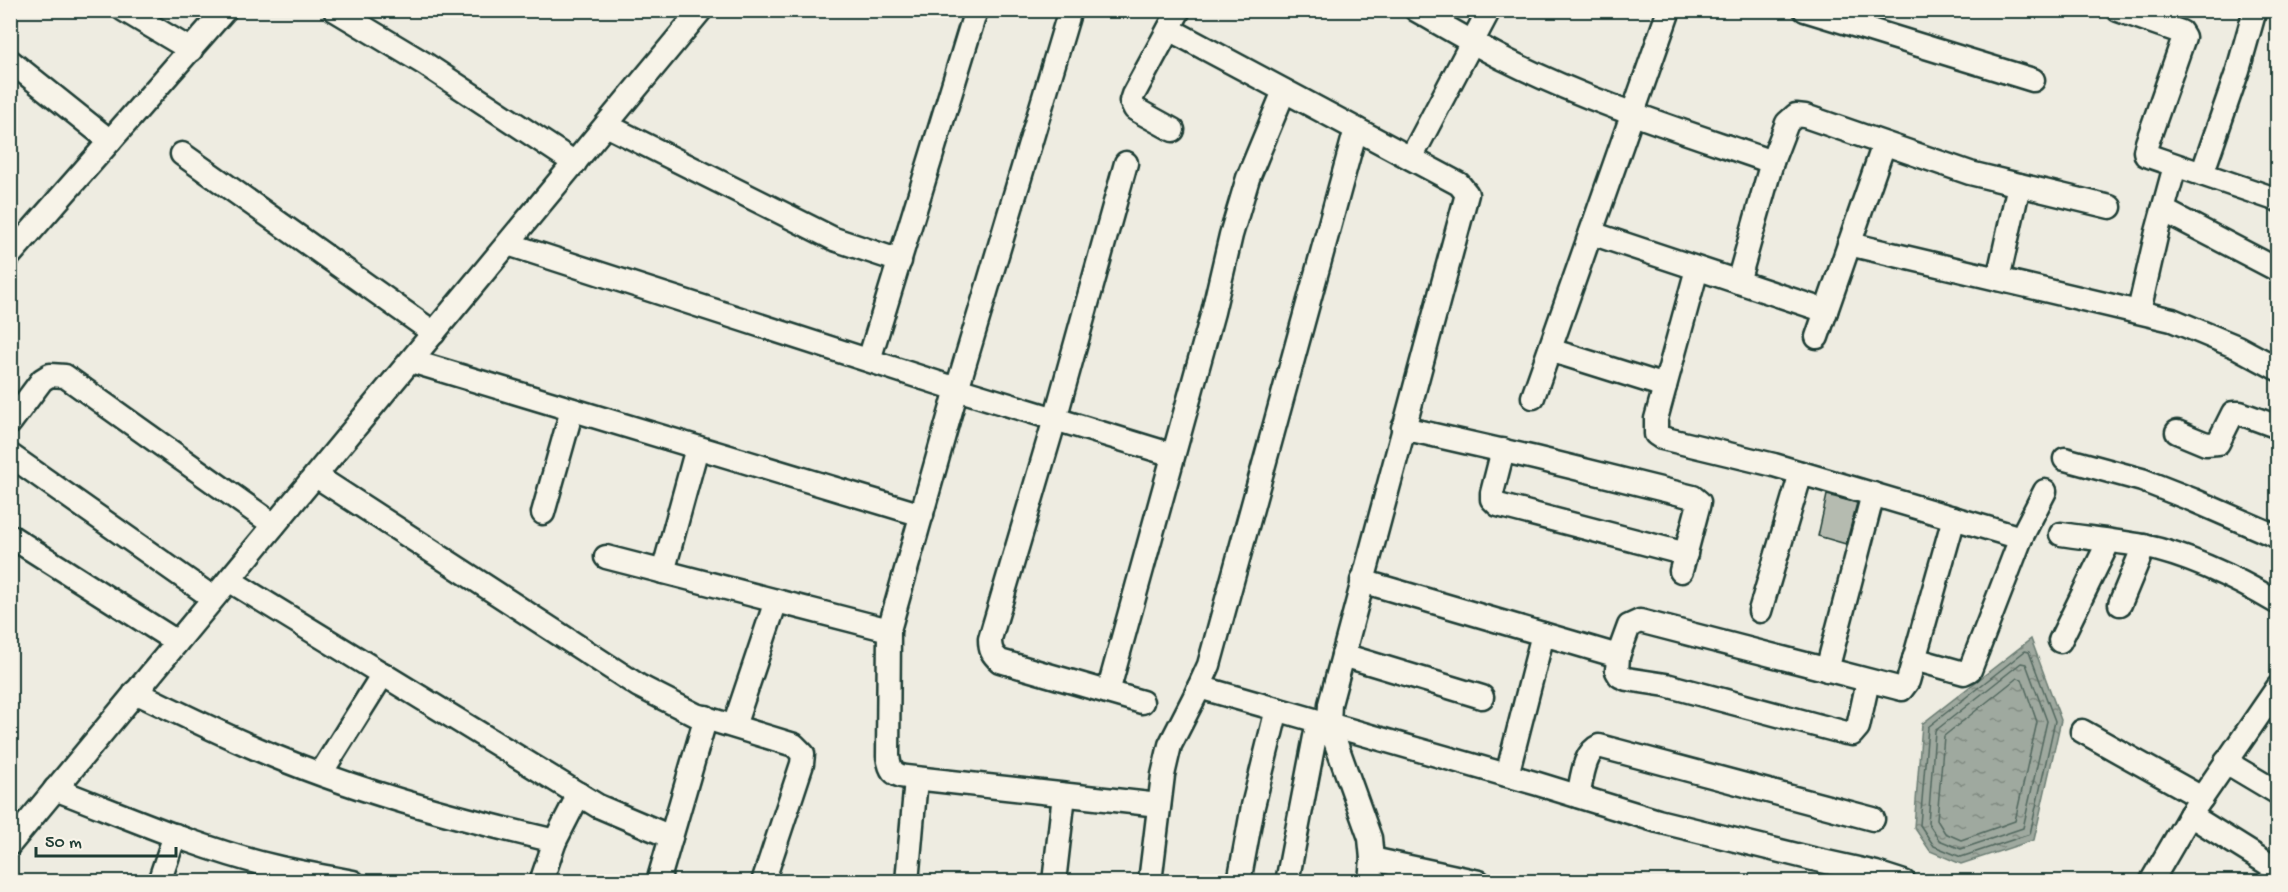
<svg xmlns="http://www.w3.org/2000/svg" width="2288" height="892" font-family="'Gochi Hand',sans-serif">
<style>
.water{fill:url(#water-ripples);stroke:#6c7e74;stroke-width:1.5}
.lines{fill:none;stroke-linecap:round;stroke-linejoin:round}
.shore{stroke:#52685f;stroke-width:1.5}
.building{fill:#b5bbb0;stroke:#1f3d34;stroke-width:1.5}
.minor-casing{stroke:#1f3d34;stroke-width:27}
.minor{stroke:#f7f3e8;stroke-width:22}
</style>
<defs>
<pattern id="water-ripples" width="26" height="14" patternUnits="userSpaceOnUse" patternTransform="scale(1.5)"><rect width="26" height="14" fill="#9fa99f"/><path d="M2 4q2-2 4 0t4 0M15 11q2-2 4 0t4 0" fill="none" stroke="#818b82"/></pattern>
</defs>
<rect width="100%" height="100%" fill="#eeece1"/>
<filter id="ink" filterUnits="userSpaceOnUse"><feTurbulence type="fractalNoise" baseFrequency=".0167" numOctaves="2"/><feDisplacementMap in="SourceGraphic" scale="12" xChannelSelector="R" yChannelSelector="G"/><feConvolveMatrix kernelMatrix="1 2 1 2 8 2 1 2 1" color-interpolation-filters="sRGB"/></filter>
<g filter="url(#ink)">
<path class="water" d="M 2031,639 L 2061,720 L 2034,840 L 1961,864 L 1930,851 L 1914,827 L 1922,724 Z"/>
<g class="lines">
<g class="shore">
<path d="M 2025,651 L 2029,652 L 2055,721 L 2030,834 L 1961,857 L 1934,846 L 1920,825 L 1928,727 Z"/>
<path d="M 2021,663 L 2026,664 L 2047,721 L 2023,828 L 1961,849 L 1939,840 L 1928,823 L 1935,731 Z"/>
<path d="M 2017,678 L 2022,679 L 2037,722 L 2015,821 L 1961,840 L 1945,833 L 1937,820 L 1944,736 Z"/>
</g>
</g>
<path class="building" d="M 1827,495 L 1857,503 L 1846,544 L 1818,536 Z"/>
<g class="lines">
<defs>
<g id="minor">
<path d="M 124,10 L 191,50"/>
<path d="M 335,10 L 425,64 L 575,163"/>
<path d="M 1070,10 L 957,389 L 889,630 L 888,756 C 890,770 893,775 906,777 L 1159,805"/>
<path d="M 1416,10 C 1446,27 1476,45 1508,61 C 1592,103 1683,131 1772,162 L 1787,123 L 1796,115 L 1805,116 L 1970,173 L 2110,207"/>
<path d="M 1805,10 L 2033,80"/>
<path d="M 2118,10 L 2181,32 L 2184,37 L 2147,143 L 2145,151 L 2146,155 L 2278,200"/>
<path d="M 1169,29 L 1459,184 L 1467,194 L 1330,704 L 1329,724 L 1370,838 L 1372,859 L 1370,882"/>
<path d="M 10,61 L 110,141"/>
<path d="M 606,125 L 834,239 L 900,261"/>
<path d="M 1173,130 L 1135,109 L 1131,101 L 1133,95 L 1179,10"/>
<path d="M 182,154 L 434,333"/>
<path d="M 1411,158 L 1489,10"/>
<path d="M 1126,163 L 1055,419 L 990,639 C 990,650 992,654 1000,661 L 1142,702"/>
<path d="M 2202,174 L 2238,70 L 2255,10"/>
<path d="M 2163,210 L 2278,270"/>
<path d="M 1591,233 L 1826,311"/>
<path d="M 508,244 L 957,389 L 1173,455"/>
<path d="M 1849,244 L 2172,320 L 2237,347 L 2278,369"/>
<path d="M 10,255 L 225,10"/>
<path d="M 1697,269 L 1656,419 L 1656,434 L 1662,438 L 1774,465 L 2021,538"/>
<path d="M 1998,279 L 2019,185"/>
<path d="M 1738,282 L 1772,162"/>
<path d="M 2139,311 L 2157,232 L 2175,166"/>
<path d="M 1817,337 L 1884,144"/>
<path d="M 1550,350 L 1665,386"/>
<path d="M 869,360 L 976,10"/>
<path d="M 411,361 L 922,515"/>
<path d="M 1533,397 L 1669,10"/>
<path d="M 10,423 L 42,380 L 50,375 L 65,376 L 274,525"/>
<path d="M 1403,428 L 1535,458 L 1693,497 L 1699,502 L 1698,507 L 1681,571"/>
<path d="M 2177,432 L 2206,444 L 2218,443 L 2233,413 L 2240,413 L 2278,427"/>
<path d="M 1503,450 L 1492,493 L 1492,499 L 1498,505 L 1686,554"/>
<path d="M 10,455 L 213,598"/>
<path d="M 2065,459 L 2142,480 L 2193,500 L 2278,537"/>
<path d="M 316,476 L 639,686 L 696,715 L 794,745 L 803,754 L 802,764 L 763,882"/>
<path d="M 543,513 L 572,410"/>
<path d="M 2061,534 C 2088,538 2116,541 2143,546 C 2191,556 2236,578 2278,603"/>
<path d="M 10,536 L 177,642"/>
<path d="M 606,557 L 889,630"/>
<path d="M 663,572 L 697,448"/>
<path d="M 229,580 L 598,806 L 671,837"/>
<path d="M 1362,581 L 1618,656 L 1629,626 L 1640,621 L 1902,689 L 1908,681 L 1954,518"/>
<path d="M 2120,604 L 2144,546"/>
<path d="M 1760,611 L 1801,473"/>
<path d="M 2060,641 L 2109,541"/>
<path d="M 1343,655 L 1482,697"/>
<path d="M 1618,656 L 1617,671 L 1620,676 L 1627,679 L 1666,685 L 1846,733 L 1852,734 L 1858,727 L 1868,681"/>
<path d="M 1914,659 L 1964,673 L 1970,670 L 2021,538 L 2045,491"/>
<path d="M 1827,670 L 1873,494"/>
<path d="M 1199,687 L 1538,784 L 1658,821 L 1813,859 L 1876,873 L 1904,882"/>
<path d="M 135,692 C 175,711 215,731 255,748 C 351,790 453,817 555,841"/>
<path d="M 1108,692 L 1213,312 L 1231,235 L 1248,178 L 1284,91"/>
<path d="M 734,726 L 776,601"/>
<path d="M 2082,731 L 2202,798"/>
<path d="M 2226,762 L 2278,793"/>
<path d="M 321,773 L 383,674"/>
<path d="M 1507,775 L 1543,634"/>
<path d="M 55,789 C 128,817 200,849 276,867 C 301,873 328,877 353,882"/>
<path d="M 1578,796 C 1582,781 1583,753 1599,746 L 1873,819"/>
<path d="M 2190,815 L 2278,870"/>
<path d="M 10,844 L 701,10"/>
<path d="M 1372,859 L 1479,882"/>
<path d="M 159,882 L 175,835"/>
<path d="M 541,882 L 555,841 L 579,794"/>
<path d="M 658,882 L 706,717"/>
<path d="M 907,882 L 916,779"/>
<path d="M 1054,882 L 1064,795"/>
<path d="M 1150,882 L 1163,775 L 1170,745 L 1195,696 L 1209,665 L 1356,129"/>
<path d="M 1239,882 L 1253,806 L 1277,709"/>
<path d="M 1287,882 L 1318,721"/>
<path d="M 2151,882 L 2190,815 L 2278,687"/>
</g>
</defs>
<use href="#minor" class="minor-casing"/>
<use href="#minor" class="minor"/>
</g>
</g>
<rect width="2288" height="892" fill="none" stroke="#f7f3e8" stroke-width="36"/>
<rect x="18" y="18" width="2252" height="856" fill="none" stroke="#1f3d34" stroke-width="2" filter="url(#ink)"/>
<path d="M36 847v9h140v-9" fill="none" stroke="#1f3d34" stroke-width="3"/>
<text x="45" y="847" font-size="18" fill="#1f3d34" stroke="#f7f3e8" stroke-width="4.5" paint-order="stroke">50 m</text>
</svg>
